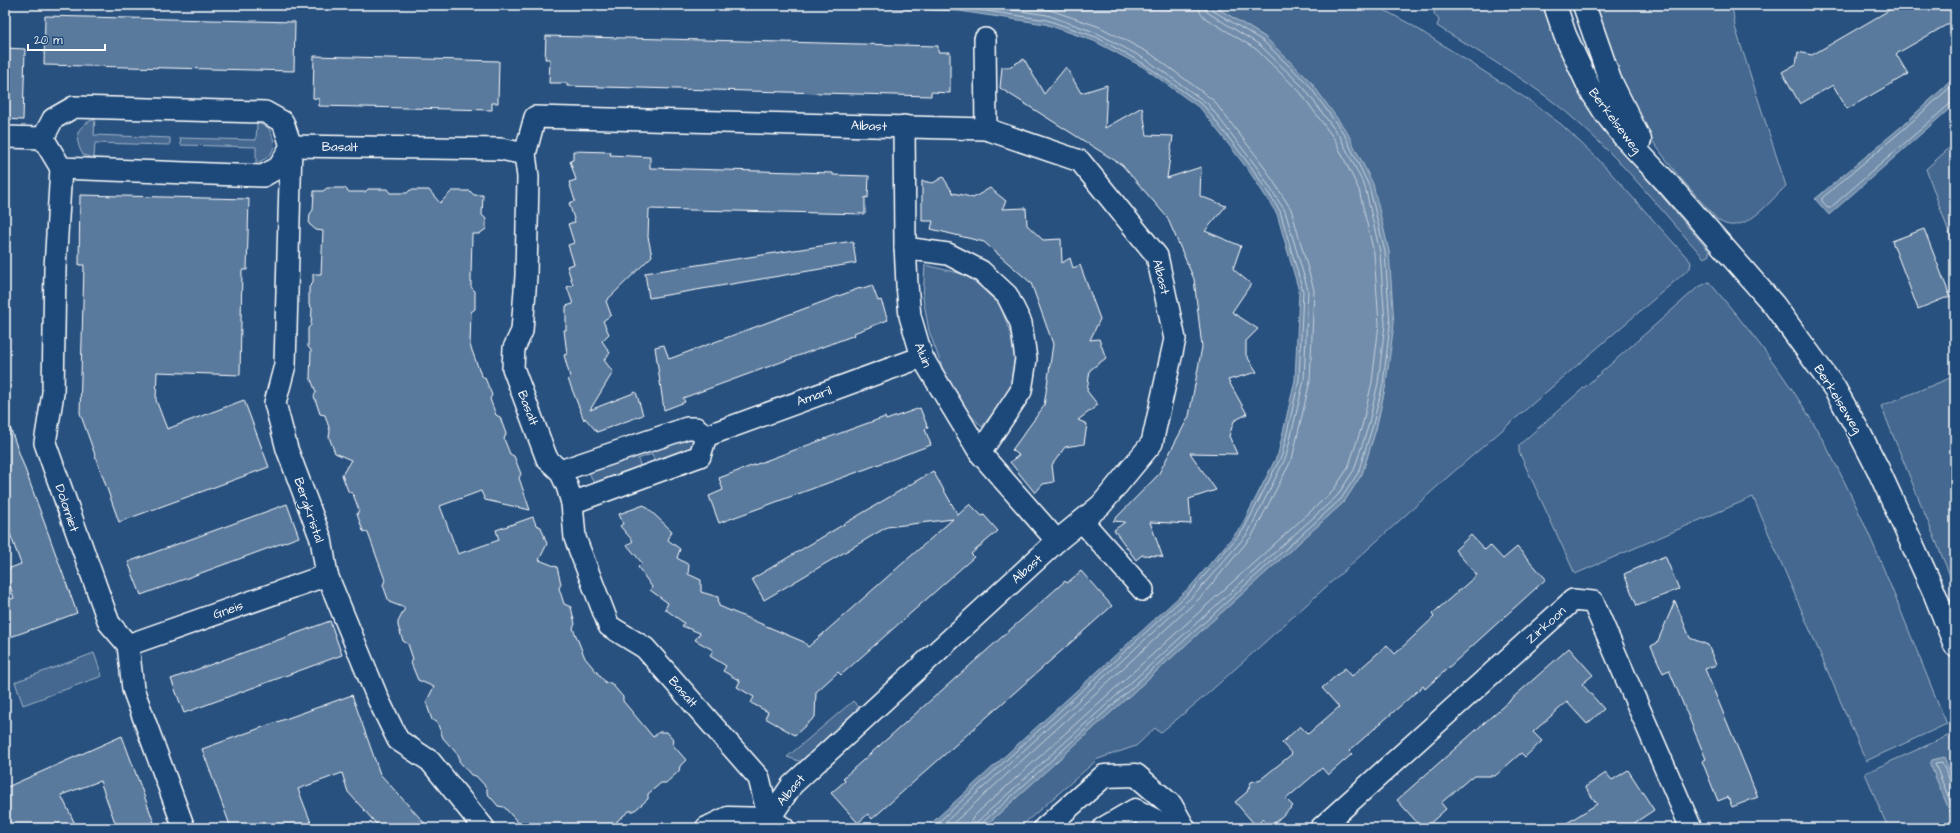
<svg xmlns="http://www.w3.org/2000/svg" width="1960" height="833" font-family="'Architects Daughter',sans-serif">
<style>
.green{fill:#446890;stroke:#a2b4c8}
.water{fill:#718dab;stroke:#aabbcd}
.lines{fill:none;stroke-linecap:round;stroke-linejoin:round}
.shore{stroke:#c6d1dd;stroke-width:1}
.building{fill:#5a7a9d;stroke:#fff}
.street-casing{stroke:#fff;stroke-width:24}
.secondary-casing{stroke:#fff;stroke-width:25}
.street{stroke:#1f4a7a;stroke-width:21}
.secondary{stroke:#1f4a7a;stroke-width:22}
.labels{text-anchor:middle;dominant-baseline:central;stroke-width:3;stroke-linejoin:round;paint-order:stroke}
.street-label{font-size:13px;fill:#fff;stroke:#1f4a7a}
</style>
<rect width="100%" height="100%" fill="#28517f"/>
<filter id="ink" filterUnits="userSpaceOnUse"><feTurbulence type="fractalNoise" baseFrequency=".025" numOctaves="2"/><feDisplacementMap in="SourceGraphic" scale="8" xChannelSelector="R" yChannelSelector="G"/><feConvolveMatrix kernelMatrix="1 2 1 2 8 2 1 2 1" color-interpolation-filters="sRGB"/></filter>
<g filter="url(#ink)">
<g class="green">
<path d="M 1212,5 L 1375,5 L 1410,24 L 1530,101 L 1562,125 L 1599,160 L 1691,262 L 1690,268 L 1450,475 L 1204,697 L 1160,733 L 1155,728 L 1136,746 L 1098,759 L 1019,828 L 983,828 L 1344,502 L 1362,474 L 1376,429 L 1386,384 L 1265,37 Z"/>
<path d="M 1435,5 L 1547,5 L 1602,122 L 1628,157 L 1709,251 L 1709,255 L 1704,258 C 1664,214 1627,166 1582,126 C 1539,86 1486,57 1437,26 L 1439,20 L 1434,14 Z"/>
<path d="M 1589,5 L 1732,5 L 1735,27 L 1786,186 C 1769,202 1741,240 1717,219 L 1677,174 L 1656,146 L 1633,111 Z"/>
<path d="M 95,119 L 94,135 L 170,138 L 170,145 L 95,143 L 94,158 L 83,155 C 73,137 76,126 95,119 Z"/>
<path d="M 257,123 L 268,127 C 278,144 276,156 256,163 L 256,147 L 181,145 L 180,138 L 256,140 Z"/>
<path d="M 1955,143 L 1955,249 L 1926,169 Z"/>
<path d="M 925,265 L 967,275 L 1000,305 L 1016,348 L 1010,390 L 982,427 L 964,408 L 945,375 L 929,331 L 923,298 Z"/>
<path d="M 1709,282 C 1748,328 1786,375 1816,428 C 1870,522 1905,626 1947,724 L 1866,761 L 1753,497 L 1575,574 L 1519,452 L 1519,445 L 1697,288 Z"/>
<path d="M 1955,376 L 1955,588 L 1881,406 Z"/>
<path d="M 693,436 L 697,447 L 655,462 L 652,454 L 638,459 L 641,468 L 594,484 L 589,472 Z"/>
<path d="M 94,653 L 102,676 L 23,705 L 15,682 Z"/>
<path d="M 853,701 L 863,711 L 802,762 L 787,757 Z"/>
<path d="M 1950,735 L 1955,747 L 1955,784 L 1944,758 L 1955,828 L 1888,828 L 1865,773 Z"/>
</g>
<g class="water">
<path d="M 793,5 L 1212,5 L 1265,37 L 1311,82 L 1347,132 L 1373,184 L 1389,251 L 1394,324 L 1386,384 L 1376,429 L 1362,474 L 1344,502 L 983,828 L 926,828 L 1191,586 L 1241,527 L 1278,454 L 1295,380 L 1299,291 L 1277,214 L 1249,171 L 1201,109 L 1143,67 L 1094,41 L 1045,24 L 959,11 Z"/>
<path d="M 1955,77 L 1955,104 L 1829,215 L 1815,199 L 1903,125 Z"/>
<path d="M 1944,757 L 1955,784 L 1955,824 L 1930,764 L 1932,760 Z"/>
</g>
<g class="lines">
<g class="shore">
<path d="M 907,5 L 960,7 L 1047,20 L 1096,37 L 1144,64 L 1204,106 L 1252,168 L 1280,211 L 1303,291 L 1299,380 L 1282,455 L 1244,529 L 1193,589 L 932,828"/>
<path d="M 1955,83 L 1905,128 L 1822,198 L 1822,201 L 1828,208 L 1830,208 L 1951,103 L 1955,102"/>
<path d="M 1955,784 L 1950,781 L 1942,763 L 1935,764 L 1955,813"/>
<path d="M 939,828 L 1197,592 L 1248,533 L 1286,457 L 1304,380 L 1308,290 L 1285,211 L 1256,166 L 1208,104 L 1147,60 L 1097,33 L 1047,15 L 981,5"/>
<path d="M 948,828 L 1201,597 L 1252,536 L 1292,459 L 1310,381 L 1314,290 L 1291,209 L 1261,162 L 1213,100 L 1151,54 L 1100,27 L 1050,10 L 1020,5"/>
<path d="M 970,828 L 971,821 L 975,815 L 1332,492 L 1348,468 L 1362,426 L 1372,382 L 1379,324 L 1374,253 L 1359,190 L 1335,140 L 1300,92 L 1256,49 L 1205,18 L 1200,12 L 1199,5"/>
<path d="M 976,828 L 979,820 L 1337,496 L 1354,470 L 1368,427 L 1378,383 L 1385,324 L 1380,252 L 1365,187 L 1340,137 L 1304,88 L 1260,45 L 1210,14 L 1206,11 L 1205,5"/>
<path d="M 981,828 L 982,823 L 1341,499 L 1358,473 L 1372,428 L 1383,384 L 1390,325 L 1385,252 L 1369,186 L 1344,134 L 1308,84 L 1263,41 L 1212,10 L 1210,5"/>
</g>
</g>
<g class="building">
<path d="M 1898,5 L 1950,5 L 1955,14 L 1955,20 L 1896,54 L 1908,74 L 1847,109 L 1833,85 L 1800,104 L 1782,72 L 1796,64 L 1798,52 L 1812,55 Z"/>
<path d="M 45,16 L 295,22 L 294,71 L 44,65 Z"/>
<path d="M 546,36 L 938,46 L 938,52 L 950,52 L 950,93 L 931,92 L 931,96 L 567,86 L 567,83 L 549,83 L 550,59 L 545,59 Z"/>
<path d="M 5,48 L 25,49 L 23,120 L 5,119 Z"/>
<path d="M 314,56 L 499,61 L 498,103 L 492,103 L 492,110 L 319,106 L 319,99 L 313,98 Z"/>
<path d="M 1024,59 L 1044,94 L 1066,67 L 1081,93 L 1107,85 L 1105,128 L 1142,107 L 1147,135 L 1173,136 L 1167,178 L 1201,167 L 1200,196 L 1226,206 L 1205,231 L 1241,246 L 1233,269 L 1251,284 L 1232,312 L 1258,329 L 1246,341 L 1246,355 L 1257,372 L 1228,380 L 1247,414 L 1234,421 L 1229,436 L 1237,454 L 1190,453 L 1216,490 L 1189,499 L 1191,524 L 1150,522 L 1163,558 L 1160,556 L 1142,555 L 1136,560 L 1114,530 L 1125,522 L 1113,521 L 1158,475 L 1189,416 L 1202,347 L 1194,279 L 1167,217 L 1122,165 L 1000,88 L 1002,67 L 1009,67 Z"/>
<path d="M 573,151 L 611,152 L 610,155 L 650,157 L 650,168 L 833,173 L 833,175 L 869,176 L 868,198 L 865,197 L 865,214 L 649,209 L 648,237 L 652,256 L 606,301 L 611,315 L 603,321 L 609,334 L 602,341 L 610,353 L 604,360 L 613,372 L 590,410 L 636,392 L 643,415 L 597,432 L 585,418 L 584,420 L 568,379 L 570,377 L 564,355 L 567,354 L 564,330 L 566,330 L 566,306 L 573,304 L 567,287 L 573,285 L 567,266 L 574,264 L 568,245 L 574,243 L 568,224 L 575,222 L 569,203 L 575,201 L 569,182 L 576,180 L 570,161 L 573,160 Z"/>
<path d="M 943,177 L 953,193 L 963,195 L 973,198 L 990,188 L 1006,201 L 1002,209 L 1026,208 L 1027,225 L 1043,240 L 1061,239 L 1062,263 L 1070,258 L 1073,268 L 1080,265 L 1100,319 L 1090,340 L 1099,339 L 1106,358 L 1090,370 L 1087,391 L 1098,405 L 1078,420 L 1087,424 L 1084,444 L 1065,447 L 1052,465 L 1054,482 L 1043,484 L 1035,493 L 1010,462 L 1019,455 L 1012,450 L 1044,406 L 1053,344 L 1031,283 L 984,242 L 931,229 L 933,221 L 922,221 L 922,181 L 933,183 Z"/>
<path d="M 327,188 L 345,188 L 349,192 L 365,192 L 368,189 L 387,189 L 390,193 L 407,193 L 410,190 L 429,190 L 440,203 L 452,191 L 470,191 L 474,195 L 483,195 L 482,215 L 486,219 L 486,229 L 479,234 L 472,234 L 471,278 L 471,287 L 475,291 L 475,309 L 471,312 L 470,345 L 481,375 L 485,378 L 492,395 L 490,399 L 496,415 L 500,417 L 506,434 L 504,439 L 510,454 L 514,456 L 521,474 L 519,478 L 530,510 L 485,500 L 481,491 L 440,506 L 458,554 L 499,540 L 496,530 L 533,517 L 536,525 L 541,527 L 547,544 L 539,560 L 557,567 L 561,584 L 559,588 L 564,604 L 571,607 L 575,624 L 573,628 L 585,658 L 606,683 L 611,683 L 623,697 L 623,701 L 653,737 L 659,732 L 667,732 L 674,740 L 673,745 L 686,760 L 680,766 L 679,771 L 666,783 L 661,783 L 648,794 L 648,799 L 634,811 L 629,811 L 617,821 L 617,828 L 523,828 L 504,807 L 498,806 L 487,793 L 487,788 L 476,776 L 471,775 L 459,761 L 459,756 L 443,738 L 437,722 L 432,720 L 426,702 L 434,687 L 418,680 L 411,663 L 413,659 L 408,644 L 403,641 L 398,626 L 398,622 L 405,608 L 389,602 L 383,585 L 385,580 L 368,533 L 363,531 L 357,514 L 359,510 L 353,494 L 348,491 L 342,475 L 351,460 L 335,453 L 329,437 L 330,431 L 325,415 L 320,414 L 314,396 L 316,392 L 310,377 L 311,350 L 308,347 L 308,328 L 311,325 L 312,308 L 309,305 L 309,287 L 313,283 L 313,274 L 321,274 L 323,231 L 316,230 L 309,224 L 310,214 L 313,210 L 314,191 L 323,191 Z"/>
<path d="M 80,195 L 249,199 L 247,270 L 242,270 L 240,375 L 157,372 L 156,400 L 167,429 L 244,400 L 269,467 L 119,522 L 80,413 L 84,265 L 79,265 Z"/>
<path d="M 1924,229 L 1950,296 L 1918,309 L 1892,241 Z"/>
<path d="M 853,241 L 856,263 L 649,298 L 645,273 Z"/>
<path d="M 872,285 L 878,301 L 881,300 L 888,320 L 854,333 L 855,335 L 683,398 L 685,402 L 664,410 L 655,347 L 664,345 L 669,359 L 860,288 L 860,289 Z"/>
<path d="M 920,408 L 928,428 L 925,429 L 931,445 L 719,523 L 709,496 L 723,490 L 719,478 L 857,427 L 885,417 L 886,420 Z"/>
<path d="M 8,422 L 77,613 L 5,639 L 5,601 L 14,598 L 5,570 L 21,564 L 5,520 L 5,423 Z"/>
<path d="M 933,471 L 958,515 L 970,504 L 982,516 L 984,515 L 998,531 L 971,554 L 974,557 L 841,675 L 838,672 L 816,692 L 815,717 L 795,735 L 765,718 L 768,712 L 751,703 L 754,697 L 737,687 L 740,681 L 723,671 L 726,666 L 710,656 L 713,650 L 695,640 L 700,633 L 682,626 L 684,623 L 665,609 L 668,603 L 650,590 L 652,587 L 638,567 L 642,563 L 627,545 L 633,541 L 620,526 L 623,524 L 619,514 L 644,505 L 672,531 L 668,540 L 680,549 L 677,558 L 689,565 L 688,574 L 701,580 L 701,592 L 718,597 L 719,606 L 804,642 L 808,647 L 953,519 L 887,527 L 764,600 L 752,579 Z"/>
<path d="M 287,504 L 299,537 L 141,595 L 128,562 Z"/>
<path d="M 1471,535 L 1485,550 L 1490,545 L 1503,559 L 1517,547 L 1546,579 L 1425,689 L 1423,686 L 1349,751 L 1352,754 L 1328,775 L 1322,768 L 1286,799 L 1293,806 L 1270,827 L 1263,819 L 1256,826 L 1235,802 L 1247,792 L 1251,782 L 1261,779 L 1292,754 L 1282,743 L 1300,726 L 1308,734 L 1339,707 L 1322,688 L 1345,668 L 1352,676 L 1387,645 L 1395,654 L 1434,617 L 1432,614 L 1477,575 L 1455,550 Z"/>
<path d="M 1665,556 L 1679,589 L 1637,606 L 1624,574 Z"/>
<path d="M 1081,571 L 1112,606 L 872,819 L 868,814 L 858,823 L 831,793 L 845,781 L 843,778 L 1065,581 L 1067,583 Z"/>
<path d="M 1675,601 L 1690,638 L 1708,645 L 1716,665 L 1705,669 L 1758,797 L 1732,807 L 1728,797 L 1718,801 L 1702,761 L 1706,759 L 1669,670 L 1663,673 L 1651,646 L 1657,643 Z"/>
<path d="M 330,621 L 342,655 L 184,713 L 171,679 Z"/>
<path d="M 1569,648 L 1593,675 L 1582,684 L 1604,709 L 1587,724 L 1567,702 L 1533,732 L 1542,741 L 1525,757 L 1521,753 L 1495,776 L 1475,776 L 1471,779 L 1470,778 L 1441,803 L 1446,809 L 1425,828 L 1422,828 L 1397,800 Z"/>
<path d="M 352,695 L 380,774 L 429,828 L 380,828 L 348,792 L 342,773 L 298,789 L 313,828 L 231,828 L 202,749 Z"/>
<path d="M 122,736 L 156,828 L 117,828 L 100,781 L 61,795 L 77,828 L 5,828 L 5,788 Z"/>
<path d="M 1628,770 L 1654,810 L 1627,828 L 1559,828 L 1597,804 L 1585,787 L 1606,773 L 1612,780 Z"/>
</g>
<g class="lines">
<defs>
<g id="street">
<path d="M 985,39 L 986,129"/>
<path d="M 904,126 L 905,244 L 907,285 L 910,316 L 922,357 L 980,453 L 1057,541"/>
<path d="M 5,137 L 43,138"/>
<path d="M 43,138 L 53,119 L 74,107 L 265,112 L 283,122 L 291,146 L 285,365 L 275,403 L 287,449 L 321,539 L 327,575 L 378,699 L 398,740 L 430,761 L 484,828"/>
<path d="M 43,138 L 61,168 L 263,176 L 279,167 L 291,146"/>
<path d="M 291,146 L 501,149 L 525,154 L 528,177 L 526,276 L 522,331 L 514,348 L 513,368 L 547,459 L 560,471 L 567,486 L 572,503 L 575,538 L 609,626 L 645,648 L 759,778 L 769,819"/>
<path d="M 525,154 L 535,117 L 986,129 L 1080,161 L 1157,256 L 1175,339 L 1152,443 L 1101,505 L 1057,541 L 792,785 L 769,819"/>
<path d="M 61,168 L 55,268 L 53,393 L 45,443 L 109,623 L 128,645 L 133,689 L 184,828"/>
<path d="M 905,248 L 948,254 L 981,271 L 1007,295 L 1021,323 L 1026,359 L 1021,391 L 980,453"/>
<path d="M 560,471 L 687,428 L 696,428 L 706,436 L 922,357"/>
<path d="M 572,503 L 700,456 L 706,436"/>
<path d="M 1082,521 L 1143,590"/>
<path d="M 128,645 L 327,575"/>
<path d="M 1321,828 L 1573,600 L 1593,602 L 1691,828"/>
</g>
<g id="secondary">
<path d="M 1555,5 L 1565,35 L 1590,89 L 1606,114 L 1625,138 L 1669,185 L 1774,305 L 1835,389 L 1859,432 L 1878,469 L 1934,592 L 1955,645"/>
<path d="M 1584,5 L 1610,80 L 1640,140"/>
<path d="M 707,828 L 728,818 L 769,819 L 783,828"/>
<path d="M 1045,828 L 1104,776 L 1136,775 L 1171,805 L 1184,828"/>
<path d="M 1104,828 L 1135,810 L 1170,828"/>
</g>
</defs>
<use href="#street" class="street-casing"/>
<use href="#secondary" class="secondary-casing"/>
<use href="#street" class="street"/>
<use href="#secondary" class="secondary"/>
</g>
</g>
<g class="labels">
<g class="street-label">
<text transform="translate(1615 121) rotate(53)">Berkelseweg</text>
<text transform="translate(869 126) rotate(2)">Albast</text>
<text transform="translate(340 147) rotate(1)">Basalt</text>
<text transform="translate(1161 277) rotate(76)">Albast</text>
<text transform="translate(923 355) rotate(68)">Aluin</text>
<text transform="translate(814 396) rotate(-20)">Amaril</text>
<text transform="translate(1838 399) rotate(58)">Berkelseweg</text>
<text transform="translate(528 408) rotate(69)">Basalt</text>
<text transform="translate(67 508) rotate(71)">Dolomiet</text>
<text transform="translate(309 510) rotate(71)">Bergkristal</text>
<text transform="translate(1027 569) rotate(-42)">Albast</text>
<text transform="translate(228 610) rotate(-19)">Gneis</text>
<text transform="translate(1546 625) rotate(-42)">Zirkoon</text>
<text transform="translate(683 692) rotate(49)">Basalt</text>
<text transform="translate(791 790) rotate(-50)">Albast</text>
</g>
</g>
<rect width="1960" height="833" fill="none" stroke="#1f4a7a" stroke-width="20"/>
<rect x="10" y="10" width="1940" height="813" fill="none" stroke="#fff" stroke-width="1.5" filter="url(#ink)"/>
<path d="M28 44v6h77v-6" fill="none" stroke="#ffffff" stroke-width="2"/>
<text x="34" y="44" font-size="12" fill="#ffffff" stroke="#1f4a7a" stroke-width="3" paint-order="stroke">20 m</text>
</svg>
